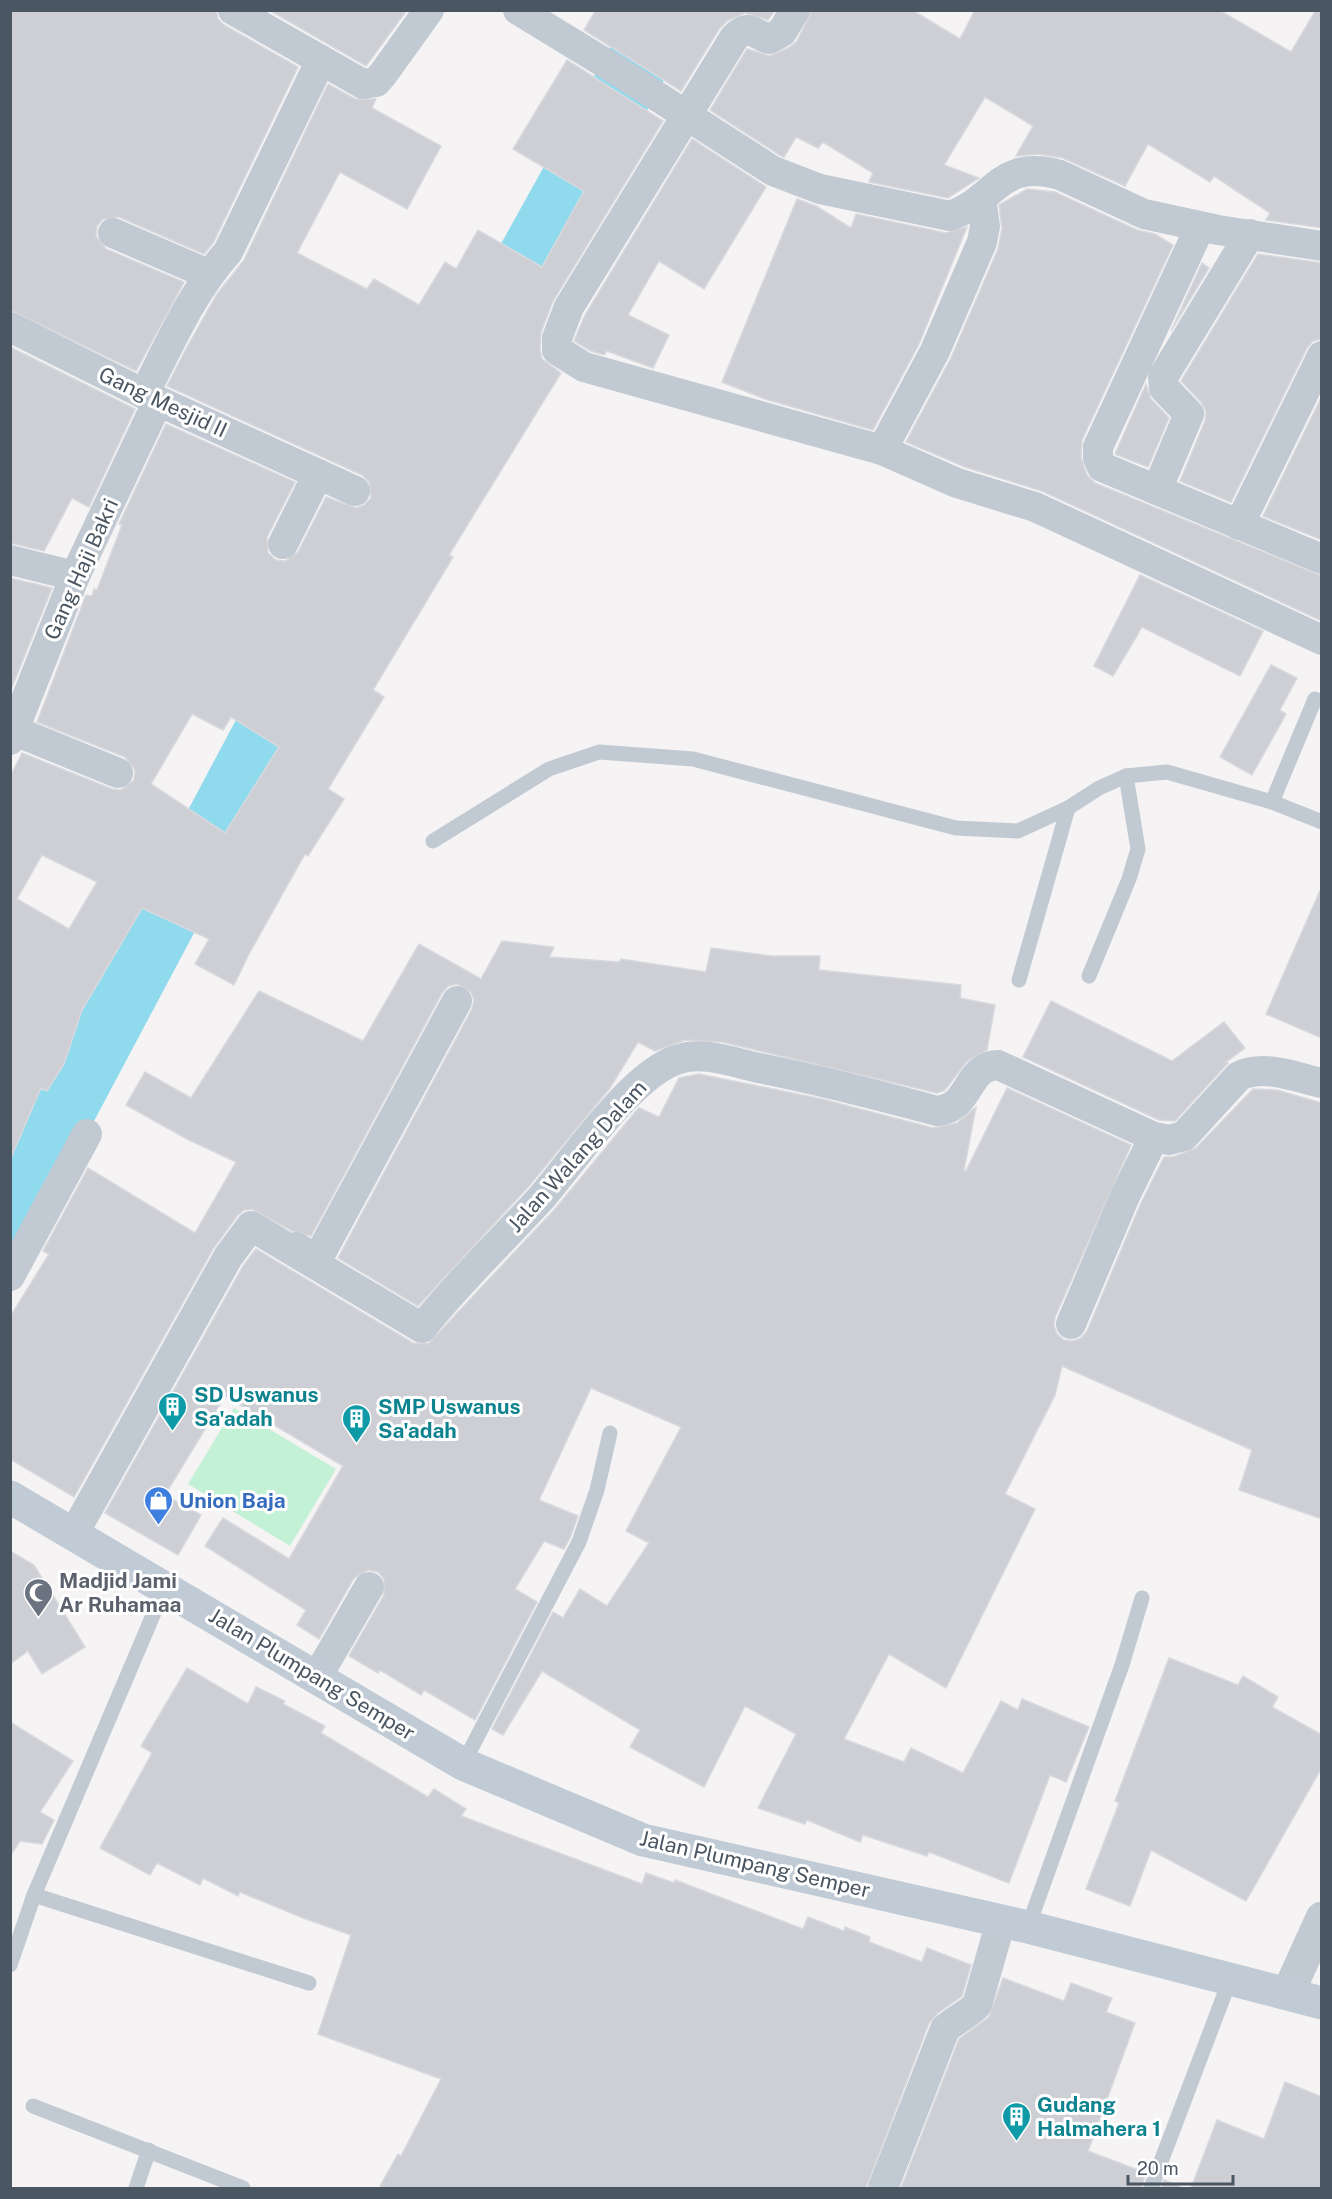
<svg xmlns="http://www.w3.org/2000/svg" width="1332" height="2199" font-family="'Public Sans',sans-serif">
<style>
.green{fill:#c3f1d5}
.lines{fill:none;stroke-linecap:round;stroke-linejoin:round}
.river{stroke:#90daee;stroke-width:63}
.building{fill:#cdcfd5;stroke:#d7d9de;stroke-width:1.5;fill-rule:evenodd}
.service{stroke:#c1cad2;stroke-width:15}
.minor{stroke:#c1cad2;stroke-width:30}
.tertiary{stroke:#c1cad2;stroke-width:33}
.secondary{stroke:#c1cbd6;stroke-width:33}
.labels{text-anchor:middle;dominant-baseline:central;stroke-width:6;stroke-linejoin:round;paint-order:stroke}
.street-label{font-size:21px;fill:#4a5661;stroke:#fff}
.culture-label{font-size:21px;font-weight:bold;fill:#0d838f;stroke:#fff;text-anchor:start}
.shop-label{font-size:21px;font-weight:bold;fill:#366cbe;stroke:#fff;text-anchor:start}
.worship-label{font-size:21px;font-weight:bold;fill:#5b616d;stroke:#fff;text-anchor:start}
</style>
<rect width="100%" height="100%" fill="#f5f3f3"/>
<path class="green" d="M 234,1408 L 336,1469 L 290,1546 L 188,1484 Z"/>
<g class="lines">
<g class="river">
<path d="M 487,334 L 664,15"/>
<path d="M 10,1212 L 304,659"/>
</g>
</g>
<g class="building">
<path d="M 10,10 L 216,10 L 218,19 L 224,25 L 298,67 L 213,243 L 204,254 L 119,217 L 103,219 L 97,226 L 96,236 L 106,249 L 184,282 L 136,371 L 10,310 Z"/>
<path d="M 269,10 L 407,10 L 366,66 Z"/>
<path d="M 596,10 L 775,10 L 768,20 L 745,13 L 727,21 L 719,29 L 681,91 L 584,30 Z"/>
<path d="M 812,10 L 912,10 L 960,39 L 975,10 L 1219,10 L 1291,52 L 1316,10 L 1322,10 L 1322,228 L 1266,220 L 1270,213 L 1214,176 L 1210,182 L 1148,144 L 1125,186 L 1063,158 L 1039,154 L 1016,156 L 1033,126 L 985,97 L 944,165 L 979,178 L 948,198 L 869,182 L 873,173 L 823,142 L 818,148 L 796,137 L 784,157 L 781,156 L 710,110 L 747,49 L 770,56 L 790,47 L 797,41 Z"/>
<path d="M 567,60 L 663,121 L 553,301 L 541,332 L 540,350 L 542,359 L 561,373 L 449,555 L 453,557 L 373,690 L 384,697 L 328,789 L 344,799 L 308,856 L 305,854 L 250,952 L 234,985 L 195,964 L 209,939 L 142,908 L 82,1010 L 64,1064 L 47,1091 L 41,1088 L 10,1160 L 10,777 L 22,753 L 112,789 L 121,790 L 134,780 L 135,770 L 125,757 L 37,722 L 86,595 L 92,596 L 94,589 L 97,590 L 122,525 L 119,524 L 166,424 L 295,482 L 267,537 L 268,553 L 276,560 L 285,561 L 298,552 L 326,497 L 356,508 L 364,505 L 371,498 L 369,482 L 362,475 L 167,386 L 187,347 L 217,294 L 244,260 L 328,84 L 355,99 L 376,99 L 372,108 L 441,146 L 407,209 L 340,172 L 297,253 L 367,289 L 374,279 L 419,305 L 445,262 L 456,269 L 478,230 L 542,267 L 584,191 L 513,149 ZM 192,714 L 223,730 L 231,717 L 279,747 L 225,833 L 151,784 ZM 42,855 L 97,882 L 69,929 L 17,899 Z"/>
<path d="M 692,139 L 766,187 L 704,289 L 659,261 L 628,315 L 669,335 L 653,368 L 607,351 L 604,355 L 591,351 L 574,341 L 585,315 Z"/>
<path d="M 1027,189 L 1055,192 L 1137,230 L 1155,234 L 1173,245 L 1082,440 L 1081,458 L 1087,475 L 1095,483 L 1322,576 L 1322,621 L 1042,491 L 965,467 L 906,442 L 951,358 L 998,249 L 1002,229 L 999,205 Z"/>
<path d="M 797,199 L 816,206 L 851,228 L 856,214 L 946,233 L 967,227 L 919,344 L 873,430 L 765,399 L 722,382 Z"/>
<path d="M 1258,254 L 1322,263 L 1322,339 L 1313,341 L 1307,348 L 1231,502 L 1180,481 L 1205,421 L 1206,411 L 1201,402 L 1181,381 Z"/>
<path d="M 1202,263 L 1209,268 L 1171,331 Z"/>
<path d="M 10,347 L 135,409 L 89,507 L 72,498 L 44,551 L 10,543 Z"/>
<path d="M 1146,384 L 1151,399 L 1169,418 L 1148,467 L 1115,454 Z"/>
<path d="M 1322,396 L 1322,540 L 1263,516 Z"/>
<path d="M 1140,575 L 1263,631 L 1240,676 L 1142,627 L 1113,676 L 1094,666 Z"/>
<path d="M 10,578 L 52,588 L 10,692 Z"/>
<path d="M 1271,665 L 1297,678 L 1280,710 L 1286,714 L 1252,775 L 1220,757 Z"/>
<path d="M 1322,886 L 1322,1038 L 1266,1014 Z"/>
<path d="M 502,941 L 554,947 L 549,957 L 619,962 L 621,959 L 706,972 L 711,948 L 772,956 L 820,956 L 819,970 L 961,985 L 960,998 L 995,1005 L 987,1050 L 967,1061 L 945,1090 L 937,1093 L 722,1042 L 685,1040 L 655,1051 L 638,1042 L 610,1088 L 529,1186 L 418,1306 L 338,1258 L 472,1009 L 474,1000 L 471,992 L 457,984 L 448,986 L 442,993 L 311,1236 L 292,1231 L 252,1209 L 244,1210 L 237,1216 L 213,1249 L 74,1497 L 10,1459 L 10,1317 L 49,1254 L 43,1251 L 88,1168 L 195,1233 L 236,1162 L 187,1139 L 126,1105 L 145,1072 L 191,1098 L 259,991 L 363,1041 L 419,944 L 481,979 Z"/>
<path d="M 1051,1001 L 1172,1061 L 1224,1022 L 1245,1048 L 1226,1062 L 1228,1063 L 1175,1121 L 1159,1120 L 1023,1057 Z"/>
<path d="M 699,1074 L 822,1099 L 933,1128 L 957,1123 L 976,1107 L 964,1170 L 966,1171 L 1007,1088 L 1131,1145 L 1055,1317 L 1054,1326 L 1057,1334 L 1064,1340 L 1073,1341 L 1081,1338 L 1087,1331 L 1141,1203 L 1164,1157 L 1173,1157 L 1196,1148 L 1253,1089 L 1277,1090 L 1322,1103 L 1322,1519 L 1239,1490 L 1252,1450 L 1062,1366 L 1055,1395 L 1005,1494 L 1035,1509 L 946,1688 L 889,1654 L 844,1739 L 904,1762 L 911,1748 L 963,1773 L 1001,1701 L 1018,1710 L 1022,1699 L 1089,1727 L 1066,1782 L 1050,1775 L 1009,1883 L 929,1852 L 927,1856 L 863,1835 L 860,1842 L 807,1820 L 805,1824 L 758,1808 L 796,1734 L 745,1706 L 704,1787 L 630,1747 L 640,1730 L 542,1671 L 503,1735 L 492,1729 L 553,1612 L 563,1618 L 580,1589 L 607,1606 L 649,1543 L 626,1531 L 681,1427 L 591,1388 L 539,1500 L 578,1516 L 570,1538 L 564,1549 L 544,1541 L 515,1589 L 537,1602 L 475,1720 L 424,1690 L 421,1695 L 380,1670 L 378,1673 L 349,1656 L 384,1595 L 384,1579 L 378,1572 L 368,1570 L 354,1578 L 319,1639 L 297,1625 L 306,1610 L 205,1546 L 223,1518 L 289,1559 L 343,1466 L 225,1396 L 165,1495 L 201,1515 L 178,1555 L 105,1513 L 243,1266 L 256,1249 L 413,1343 L 428,1344 L 555,1209 L 636,1111 L 639,1108 L 659,1117 L 679,1078 Z"/>
<path d="M 10,1551 L 34,1565 L 85,1647 L 42,1674 L 28,1651 L 10,1664 Z"/>
<path d="M 1169,1658 L 1238,1685 L 1243,1676 L 1278,1697 L 1272,1707 L 1322,1735 L 1322,1767 L 1246,1901 L 1151,1850 L 1130,1906 L 1086,1889 L 1119,1803 L 1115,1801 Z"/>
<path d="M 187,1668 L 248,1704 L 256,1687 L 285,1701 L 283,1704 L 325,1726 L 321,1733 L 428,1797 L 434,1789 L 466,1809 L 461,1816 L 519,1838 L 642,1884 L 646,1873 L 674,1883 L 675,1880 L 803,1929 L 808,1917 L 844,1931 L 845,1927 L 870,1937 L 869,1942 L 922,1962 L 927,1948 L 971,1965 L 962,1996 L 938,2013 L 929,2023 L 866,2188 L 379,2188 L 398,2154 L 401,2156 L 441,2079 L 318,2034 L 351,1935 L 303,1918 L 240,1892 L 238,1896 L 203,1878 L 200,1885 L 157,1863 L 150,1875 L 100,1848 L 152,1753 L 141,1746 Z"/>
<path d="M 10,1722 L 73,1761 L 40,1812 L 54,1820 L 42,1844 L 20,1841 L 10,1856 Z"/>
<path d="M 1003,1978 L 1064,2001 L 1071,1983 L 1112,1998 L 1106,2012 L 1135,2023 L 1088,2151 L 1146,2173 L 1141,2188 L 901,2188 L 959,2039 L 989,2017 Z"/>
<path d="M 1285,2082 L 1322,2097 L 1322,2188 L 1191,2188 L 1217,2120 L 1264,2139 Z"/>
<path d="M 1164,2180 L 1180,2186 L 1179,2188 L 1161,2188 Z"/>
</g>
<g class="lines">
<g class="service">
<path d="M 1272,802 L 1315,699"/>
<path d="M 433,841 L 549,769 L 599,752 L 693,759 L 956,828 L 1018,831 L 1068,808 L 1099,788 L 1126,776 L 1167,772 L 1272,802 L 1322,822"/>
<path d="M 1089,976 L 1129,879 L 1138,849 L 1126,776"/>
<path d="M 1019,980 L 1068,808"/>
<path d="M 463,1764 L 579,1542 L 597,1490 L 610,1433"/>
<path d="M 34,1895 L 309,1983"/>
<path d="M 1028,1927 L 1122,1665 L 1142,1598"/>
<path d="M 10,1965 L 34,1895 L 165,1587"/>
<path d="M 33,2106 L 243,2188"/>
<path d="M 136,2188 L 149,2150"/>
<path d="M 1151,2188 L 1231,1977"/>
</g>
<g class="minor">
<path d="M 233,10 L 363,84 L 376,82 L 383,74 L 429,10"/>
<path d="M 518,10 L 613,68 L 773,171 L 820,189 L 950,216 C 996,200 999,158 1060,175 L 1144,214 L 1218,230 L 1322,246"/>
<path d="M 795,10 L 782,32 L 769,39 C 753,34 749,22 734,38 L 569,307 L 557,338 L 557,350 L 584,367 L 882,450 L 957,483 L 1035,507 L 1322,640"/>
<path d="M 1200,227 L 1098,447 L 1098,458 L 1102,467 L 1322,559"/>
<path d="M 113,233 L 208,274"/>
<path d="M 10,327 L 158,401 L 355,491"/>
<path d="M 144,394 C 169,346 191,293 228,252 L 321,60"/>
<path d="M 882,450 L 935,351 L 982,242 L 985,226 L 981,198"/>
<path d="M 1157,490 L 1189,414 L 1164,388 L 1163,377 L 1250,234"/>
<path d="M 1239,525 L 1322,356"/>
<path d="M 283,544 L 318,474"/>
<path d="M 10,560 L 75,576"/>
<path d="M 10,729 L 118,773"/>
<path d="M 10,740 L 75,576 L 158,401"/>
<path d="M 296,1247 L 317,1260 L 457,1001"/>
<path d="M 10,1276 L 87,1134"/>
<path d="M 1071,1324 L 1125,1196 L 1154,1137"/>
<path d="M 73,1535 L 228,1257 L 251,1226 L 422,1328 C 459,1281 502,1241 542,1197 C 574,1160 633,1072 679,1059 C 704,1051 735,1063 759,1068 C 819,1080 878,1095 937,1111 C 972,1108 965,1066 998,1065 L 1154,1137 L 1169,1140 L 1184,1136 L 1239,1076 C 1265,1064 1295,1077 1322,1083"/>
<path d="M 317,1677 L 369,1587"/>
<path d="M 883,2188 L 945,2029 C 955,2020 967,2015 977,2005 L 1001,1921"/>
</g>
<path class="tertiary" d="M 1288,1993 L 1322,1918"/>
<path class="secondary" d="M 10,1497 L 463,1764 L 643,1840 L 1028,1927 L 1322,2003"/>
</g>
<defs>
<symbol id="building-pin" viewBox="-11 -11 22 30"><path d="M0 17L-7.5 6A9.5 9.5 0 1 1 7.5 6Z" fill="#0f9aa8" stroke="#fff"/><path d="M-4-6H4V6H1V3H-1V6H-4ZM-2.5-4.3h1.7v1.8h-1.7ZM.8-4.3h1.7v1.8H.8ZM-2.5-1h1.7V.8h-1.7ZM.8-1h1.7V.8H.8Z" fill="#fff"/></symbol>
<symbol id="shop-pin" viewBox="-11 -11 22 30"><path d="M0 17L-7.5 6A9.5 9.5 0 1 1 7.5 6Z" fill="#3f7fe0" stroke="#fff"/><path d="M-5-2.5h2.3a2.7 3.5 0 0 1 5.4 0H5L5.5 6h-11ZM-1.5-2.5h3a1.5 2.3 0 0 0-3 0Z" fill="#fff"/></symbol>
<symbol id="mosque-pin" viewBox="-11 -11 22 30"><path d="M0 17L-7.5 6A9.5 9.5 0 1 1 7.5 6Z" fill="#6b7280" stroke="#fff"/><path d="M3.5-4.9A6 6 0 1 0 3.5 4.9A5 5 0 1 1 3.5-4.9Z" fill="#fff"/></symbol>
</defs>
<g fill-rule="evenodd">
<use href="#building-pin" x="156" y="1390" width="33" height="45"/>
<use href="#building-pin" x="340" y="1402" width="33" height="45"/>
<use href="#shop-pin" x="142" y="1484" width="33" height="45"/>
<use href="#mosque-pin" x="22" y="1576" width="33" height="45"/>
<use href="#building-pin" x="1000" y="2100" width="33" height="45"/>
</g>
<g class="labels">
<g class="street-label">
<text transform="translate(163 402) rotate(25)">Gang Mesjid II</text>
<text transform="translate(81 569) rotate(-66)">Gang Haji Bakri</text>
<text transform="translate(577 1156) rotate(-48)">Jalan Walang Dalam</text>
<text transform="translate(312 1674) rotate(31)">Jalan Plumpang Semper</text>
<text transform="translate(755 1864) rotate(13)">Jalan Plumpang Semper</text>
</g>
<g class="culture-label">
<text x="194" y="1394">SD Uswanus<tspan x="194" dy="24">Sa'adah</tspan></text>
<text x="378" y="1406">SMP Uswanus<tspan x="378" dy="24">Sa'adah</tspan></text>
<text x="1037" y="2104">Gudang<tspan x="1037" dy="24">Halmahera 1</tspan></text>
</g>
<g class="shop-label">
<text x="179" y="1500">Union Baja</text>
</g>
<g class="worship-label">
<text x="59" y="1580">Madjid Jami<tspan x="59" dy="24">Ar Ruhamaa</tspan></text>
</g>
</g>
<rect width="1332" height="2199" fill="none" stroke="#4a5661" stroke-width="24"/>
<path d="M1128 2175v9h105v-9" fill="none" stroke="#4a5661" stroke-width="3"/>
<text x="1137" y="2175" font-size="18" fill="#4a5661" stroke="#ffffff" stroke-width="4.5" paint-order="stroke">20 m</text>
</svg>
